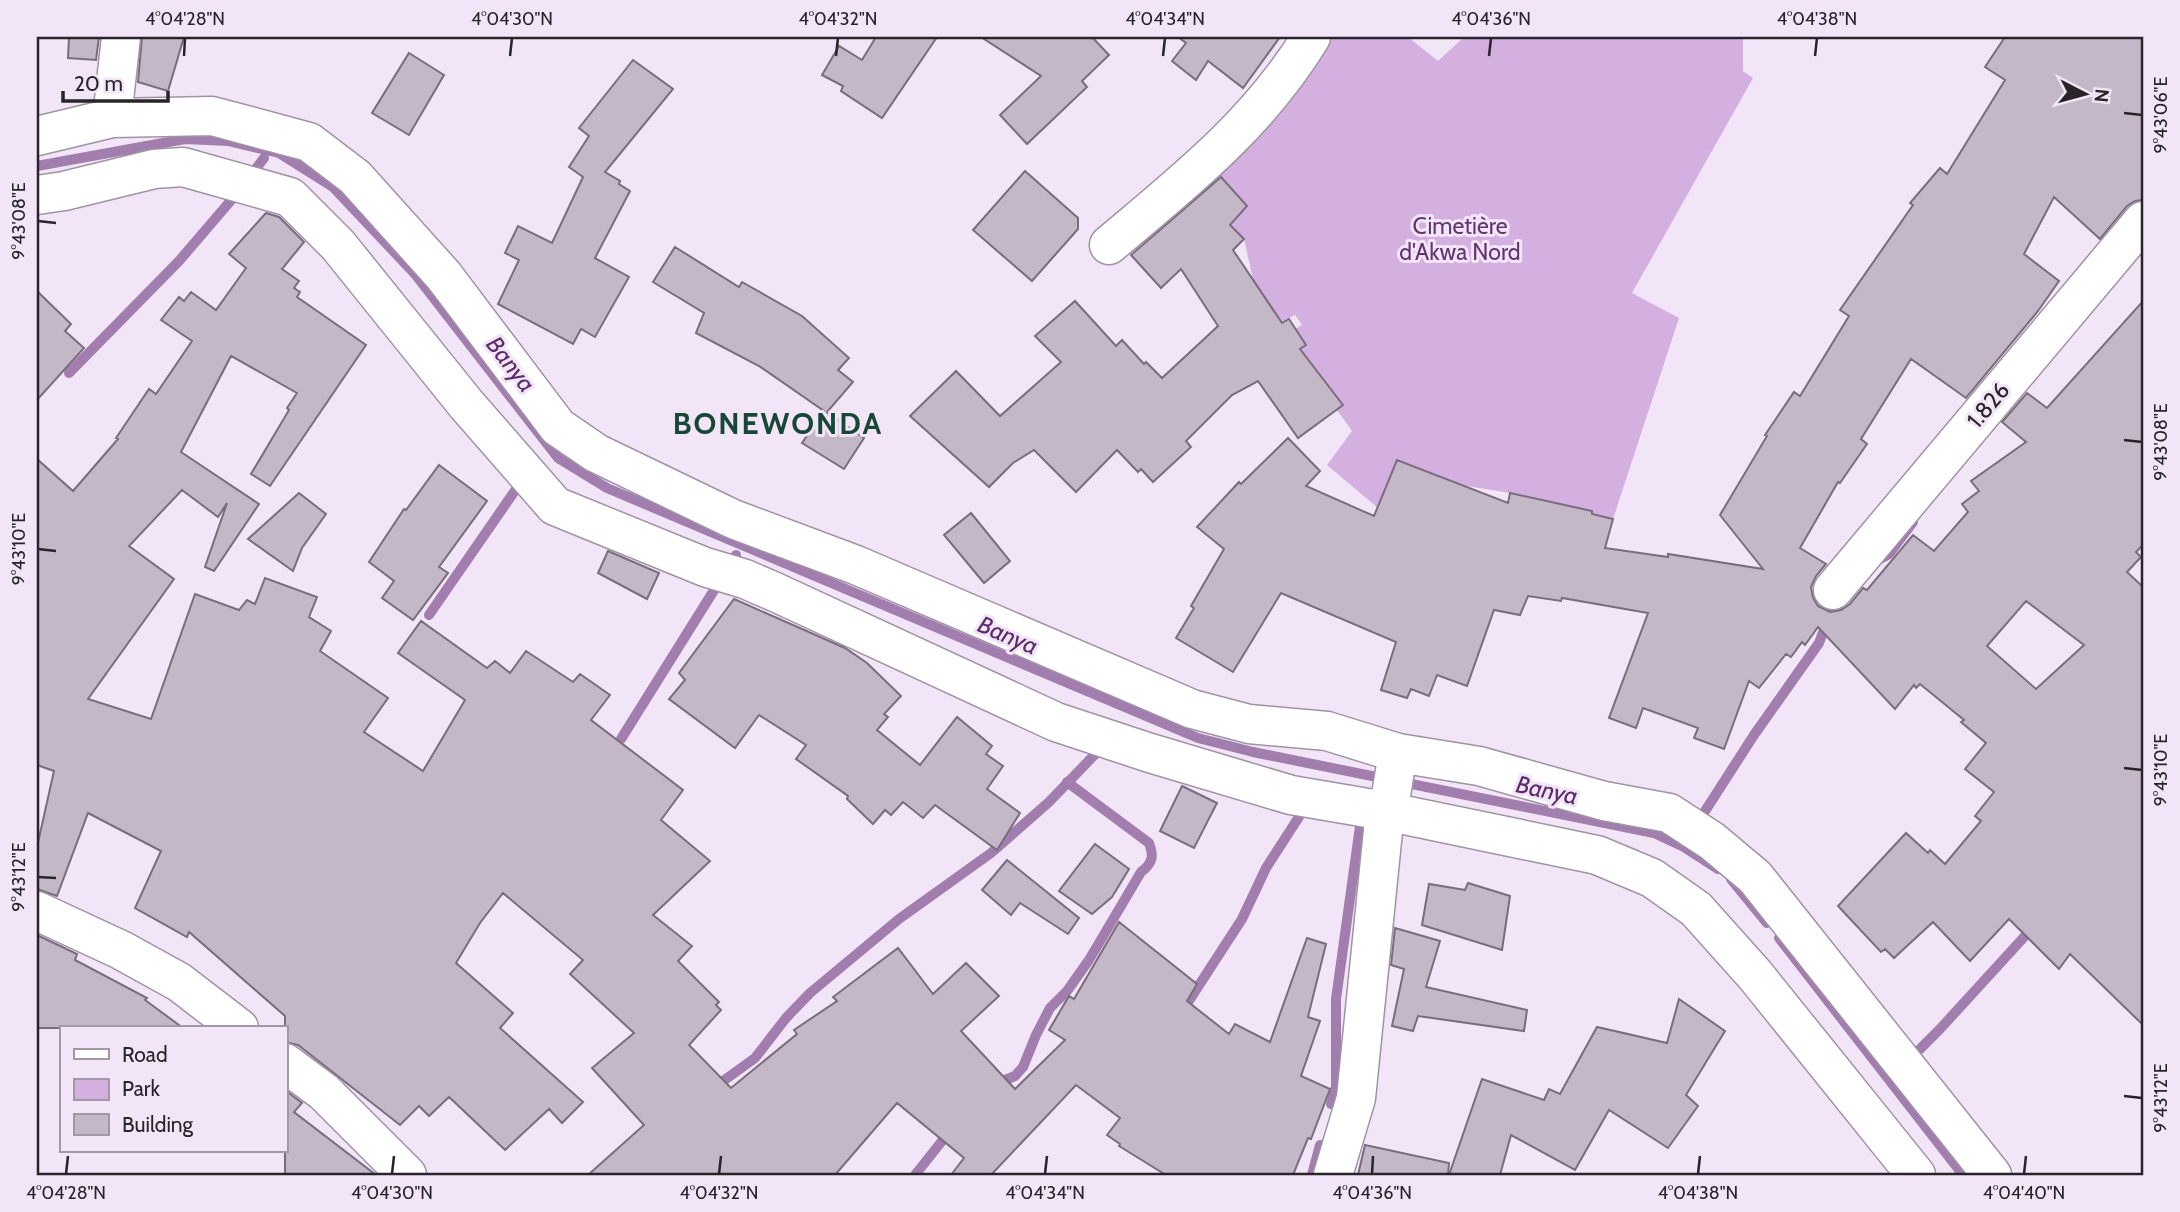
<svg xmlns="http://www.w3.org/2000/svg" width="2180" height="1212" font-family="Cabin,sans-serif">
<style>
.green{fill:#d3b0e0}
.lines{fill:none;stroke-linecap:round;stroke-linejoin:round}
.stream{stroke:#a17ead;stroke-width:10}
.building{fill:#c4b7c8;stroke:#796d7d;stroke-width:2;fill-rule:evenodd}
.street-casing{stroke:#9f93a4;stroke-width:41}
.street{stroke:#fff;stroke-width:38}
.ticks{fill:none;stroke:#29242a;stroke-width:2.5}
.labels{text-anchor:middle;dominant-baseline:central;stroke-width:6;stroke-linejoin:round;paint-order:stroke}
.park-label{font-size:23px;fill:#633572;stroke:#f2e5f7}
.street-label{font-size:23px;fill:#29242a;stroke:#f2e5f7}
.water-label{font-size:24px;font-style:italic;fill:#5a2c69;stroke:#f2e5f7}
.district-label{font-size:30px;font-weight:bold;letter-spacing:2px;fill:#174837;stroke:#f2e5f7}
.neatline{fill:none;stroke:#29242a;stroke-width:2.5}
.ticks-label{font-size:18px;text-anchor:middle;fill:#29242a}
</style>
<rect width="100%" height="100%" fill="#f2e5f7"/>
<path class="green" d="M 1331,37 L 1408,37 L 1438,61 L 1464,37 L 1743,37 L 1743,71 L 1753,78 L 1632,293 L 1679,318 L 1613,519 L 1592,514 L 1591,511 L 1510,493 L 1461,485 L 1397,460 L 1378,508 L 1327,465 L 1352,431 L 1337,410 L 1343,405 L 1300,349 L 1295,329 L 1302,325 L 1295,315 L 1286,320 L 1291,328 L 1286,328 L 1253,279 L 1244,239 L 1231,226 L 1247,206 L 1220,176 Z"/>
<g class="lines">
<g class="stream">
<path d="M 37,166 L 185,139 L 228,141 L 279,153 L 333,187 L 415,274 L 558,458 L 607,488 L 1198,738 L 1253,752 L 1654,833 L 1684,847 L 1718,869"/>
<path d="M 249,178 L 264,158"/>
<path d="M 69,373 L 179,261 L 239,191"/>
<path d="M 1874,562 L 1889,554 L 1913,522"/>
<path d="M 429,615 L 523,479"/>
<path d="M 623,736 L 621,739 L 736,555"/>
<path d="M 1698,822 L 1754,735 L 1819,643 L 1828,619 L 1841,597"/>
<path d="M 1731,879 L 1767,923"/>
<path d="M 1779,938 L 1963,1175"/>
<path d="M 1181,1013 L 1242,919 L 1266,868 L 1306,806"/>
<path d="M 1910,1059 L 1940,1029 L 2035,925"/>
<path d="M 995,1084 L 1015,1076 L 1023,1067 L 1036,1035 L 1050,1008 L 1067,991 L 1089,960 L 1141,872 C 1153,863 1154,856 1149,843 L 1067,782"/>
<path d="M 712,1089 L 755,1058 L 786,1018 L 810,993 L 899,919 L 991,853 L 1049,802 L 1103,746"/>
<path d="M 1331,1104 L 1336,1086 L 1336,999 L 1362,812"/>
<path d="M 915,1175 L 950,1131"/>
<path d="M 1312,1175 L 1320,1145"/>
</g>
</g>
<g class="building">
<path d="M 69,37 L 99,37 L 96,60 L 68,58 Z"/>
<path d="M 142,37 L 184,37 L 168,91 L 138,82 Z"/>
<path d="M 876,37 L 937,37 L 882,118 L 841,91 L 843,86 L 822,75 L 839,46 L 862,60 Z"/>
<path d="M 981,37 L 1092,37 L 1109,55 L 1082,81 L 1087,87 L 1027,144 L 1000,115 L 1041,76 Z"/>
<path d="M 1178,37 L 1280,37 L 1243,88 L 1208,61 L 1196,80 L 1172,61 L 1186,43 Z"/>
<path d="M 2005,37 L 2143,37 L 2143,200 L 2135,201 L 2127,206 L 2100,239 L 2054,197 L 2024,254 L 2059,281 L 2038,311 L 1966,398 L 1911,359 L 1861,439 L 1867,444 L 1840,483 L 1838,482 L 1800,548 L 1826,564 L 1816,576 L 1811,587 L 1813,598 L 1818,606 L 1830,612 L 1841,610 L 1850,604 L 1863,588 L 1867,590 L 1913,535 L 1934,551 L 1968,512 L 1962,504 L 1979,491 L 1971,481 L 2026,442 L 2002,422 L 2027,393 L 2047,408 L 2143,301 L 2143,545 L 2136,552 L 2141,557 L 2127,572 L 2143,587 L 2143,1025 L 2070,954 L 2059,969 L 2009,919 L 1970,961 L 1933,922 L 1894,958 L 1885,949 L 1881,952 L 1838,906 L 1906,833 L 1928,853 L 1930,850 L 1945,864 L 1981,821 L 1975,816 L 1994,792 L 1965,769 L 1986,743 L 1961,722 L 1964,720 L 1920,684 L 1916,688 L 1914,685 L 1895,709 L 1818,627 L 1805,645 L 1802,642 L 1791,657 L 1786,654 L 1759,688 L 1749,681 L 1724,749 L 1694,738 L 1698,728 L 1643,708 L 1636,728 L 1609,718 L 1648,613 L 1562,598 L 1561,601 L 1528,596 L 1520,615 L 1494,610 L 1467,686 L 1437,675 L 1429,696 L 1411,689 L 1407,698 L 1381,690 L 1396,642 L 1281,593 L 1233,672 L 1176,638 L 1194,608 L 1191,606 L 1224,549 L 1197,527 L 1239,482 L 1241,484 L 1288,438 L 1320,471 L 1306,486 L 1374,516 L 1397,460 L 1508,503 L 1510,493 L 1592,511 L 1592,514 L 1613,519 L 1605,548 L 1668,557 L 1668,554 L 1763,569 L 1720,515 L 1767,436 L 1765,435 L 1794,392 L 1800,396 L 1849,316 L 1840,310 L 1913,205 L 1910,203 L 1940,168 L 1947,174 L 2005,80 L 1985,67 ZM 2026,601 L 2084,645 L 2036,689 L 1987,646 Z"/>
<path d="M 409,53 L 444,75 L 409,135 L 372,113 Z"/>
<path d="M 633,60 L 673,89 L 605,172 L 620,181 L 619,184 L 630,191 L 595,258 L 629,277 L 595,337 L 581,329 L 573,344 L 498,304 L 519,260 L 505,253 L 518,226 L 552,243 L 583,177 L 569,167 L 589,136 L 579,128 Z"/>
<path d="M 1025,171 L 1078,218 L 1078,229 L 1032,281 L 973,230 Z"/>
<path d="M 1221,177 L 1247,206 L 1230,225 L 1244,239 L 1233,250 L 1282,323 L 1289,319 L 1306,345 L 1300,349 L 1343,405 L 1298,438 L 1258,381 L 1232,395 L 1186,441 L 1191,447 L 1153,482 L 1141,469 L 1138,472 L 1117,450 L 1076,492 L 1034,450 L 1013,463 L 989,487 L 910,416 L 956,371 L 1000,416 L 1061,362 L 1035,336 L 1075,301 L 1116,346 L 1122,340 L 1144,364 L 1146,362 L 1162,378 L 1218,326 L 1181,269 L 1161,288 L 1131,255 Z"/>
<path d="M 266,213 L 279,217 L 304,242 L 282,269 L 299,281 L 294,288 L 300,292 L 297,297 L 366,345 L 270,486 L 251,474 L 289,410 L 287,408 L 297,393 L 231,356 L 181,452 L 259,504 L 214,571 L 205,567 L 227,503 L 218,517 L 182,490 L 129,546 L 174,579 L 88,699 L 151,719 L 195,594 L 239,610 L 247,600 L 255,604 L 265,578 L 317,597 L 309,617 L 331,631 L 320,651 L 388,698 L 364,732 L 423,771 L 465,700 L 398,653 L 421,621 L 487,668 L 495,661 L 510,673 L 526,651 L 573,682 L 580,674 L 610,695 L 591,720 L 683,790 L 661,820 L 710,861 L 653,915 L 692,946 L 678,961 L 719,1002 L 716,1005 L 721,1010 L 689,1045 L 731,1088 L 797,1034 L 794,1030 L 837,1001 L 833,997 L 898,948 L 933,994 L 966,963 L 999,996 L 961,1031 L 1015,1089 L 1065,1040 L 1049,1030 L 1069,996 L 1074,999 L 1119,922 L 1197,984 L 1187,1001 L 1229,1034 L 1235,1024 L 1270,1042 L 1307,938 L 1326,944 L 1308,1017 L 1320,1021 L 1301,1076 L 1330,1089 L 1311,1139 L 1308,1138 L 1293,1175 L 1166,1175 L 1119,1146 L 1120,1144 L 1107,1135 L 1120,1118 L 1076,1085 L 991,1175 L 951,1175 L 964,1158 L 897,1103 L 835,1175 L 588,1175 L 644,1125 L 592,1068 L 634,1033 L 570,974 L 583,960 L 503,893 L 480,923 L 456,963 L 513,1013 L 500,1028 L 583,1102 L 562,1123 L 549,1109 L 505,1150 L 449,1097 L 429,1116 L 419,1106 L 400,1125 L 298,1045 L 285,1042 L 285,1016 L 189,932 L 187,937 L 135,908 L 161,851 L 88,813 L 57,896 L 37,889 L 37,847 L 54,771 L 37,765 L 37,459 L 73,491 L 118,439 L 116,438 L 149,389 L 156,394 L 192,341 L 161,320 L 179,297 L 184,301 L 191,292 L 216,310 L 246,268 L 229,254 Z"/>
<path d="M 675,247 L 739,287 L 742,282 L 802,316 L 849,358 L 838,370 L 853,382 L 827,412 L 864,438 L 844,469 L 802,443 L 824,411 L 759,366 L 696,333 L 704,313 L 653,282 Z"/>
<path d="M 37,291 L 71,324 L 65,331 L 84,348 L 37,400 Z"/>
<path d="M 439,465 L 487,501 L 439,567 L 448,573 L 413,620 L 382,598 L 394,581 L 369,562 L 404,509 L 406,510 Z"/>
<path d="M 299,493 L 326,514 L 302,548 L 293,571 L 248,539 Z"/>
<path d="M 971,513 L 1010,561 L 984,583 L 944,535 Z"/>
<path d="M 608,551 L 659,573 L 647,599 L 598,573 Z"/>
<path d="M 734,599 L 845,648 L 867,663 L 901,696 L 884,714 L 888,717 L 877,730 L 920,765 L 957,717 L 992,746 L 986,754 L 1003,766 L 987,789 L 1020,813 L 997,850 L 935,805 L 923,818 L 903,802 L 891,815 L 885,810 L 873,824 L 847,799 L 848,796 L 796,759 L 806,745 L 759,715 L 735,748 L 669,699 L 685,680 L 679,673 Z"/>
<path d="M 1182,786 L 1217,803 L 1194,848 L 1160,831 Z"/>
<path d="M 1095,844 L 1129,869 L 1112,897 L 1092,914 L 1059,891 Z"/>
<path d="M 1007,860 L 1079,918 L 1068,934 L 1020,903 L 1011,915 L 982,890 Z"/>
<path d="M 1468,883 L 1510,896 L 1502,950 L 1422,925 L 1429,884 L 1465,890 Z"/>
<path d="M 1395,928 L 1440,941 L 1426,987 L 1527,1010 L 1524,1031 L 1418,1016 L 1413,1031 L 1392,1026 L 1404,969 L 1391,965 Z"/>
<path d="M 37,935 L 77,954 L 75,960 L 147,998 L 145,1000 L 183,1028 L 37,1028 Z"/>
<path d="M 1679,999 L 1725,1031 L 1686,1095 L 1698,1106 L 1668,1148 L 1609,1110 L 1575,1170 L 1511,1135 L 1500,1175 L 1449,1175 L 1482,1079 L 1544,1100 L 1549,1089 L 1560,1094 L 1597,1027 L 1667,1043 Z"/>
<path d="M 285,1090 L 302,1103 L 294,1112 L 376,1175 L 285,1175 Z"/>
<path d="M 1365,1145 L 1449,1163 L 1448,1175 L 1358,1175 Z"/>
</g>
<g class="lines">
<defs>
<g id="street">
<path d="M 112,118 L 121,37"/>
<path d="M 37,136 L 112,118 L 212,116 L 309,142 L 355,177 L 444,276 L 558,427 L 596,453 L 733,519 L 856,565 L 1192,709 L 1249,724 L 1327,731 L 1398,753 L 1479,766 L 1604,801 L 1669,813 L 1712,841 L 1755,877 L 1992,1175"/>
<path d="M 37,195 L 64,191 L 154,169 L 183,167 L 290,197 L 338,245 L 466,404 L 555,506 L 705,567 L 745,579 L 775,592 L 1056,722 L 1150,753 L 1291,795 L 1385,811 L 1597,855 L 1652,878 L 1696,909 L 1755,975 L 1916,1175"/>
<path d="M 1109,245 C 1184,182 1259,123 1311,37"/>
<path d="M 1833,590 L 2143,221"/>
<path d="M 37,911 L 121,950 L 179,982 L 239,1028"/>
<path d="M 285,1063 L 324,1092 L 407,1175"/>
<path d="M 1333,1175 L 1356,1098 L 1385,811 L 1391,795 L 1398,753"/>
</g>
</defs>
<use href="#street" class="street-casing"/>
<use href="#street" class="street"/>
</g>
<path class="ticks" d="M 184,56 L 185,38M 510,56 L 512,38M 836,56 L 838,38M 1163,56 L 1165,38M 1489,56 L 1491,38M 1815,56 L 1817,38M 2124,113 L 2142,115M 38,221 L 56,223M 2124,440 L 2142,442M 38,549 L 56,551M 2124,768 L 2142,770M 38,877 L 56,878M 2124,1096 L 2142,1098M 66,1174 L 68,1156M 392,1174 L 394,1156M 719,1174 L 721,1156M 1045,1174 L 1047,1156M 1372,1174 L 1373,1156M 1698,1174 L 1700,1156M 2024,1174 L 2026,1156"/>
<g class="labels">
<g class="park-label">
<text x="1460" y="226">Cimetière<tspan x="1460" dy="26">d'Akwa Nord</tspan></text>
</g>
<g class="street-label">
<text transform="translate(1988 405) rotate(-50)">1.826</text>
</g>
<g class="water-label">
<text transform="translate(511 364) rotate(52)">Banya</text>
<text transform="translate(1008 635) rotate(23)">Banya</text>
<text transform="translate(1547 790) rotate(12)">Banya</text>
</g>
<g class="district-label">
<text x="778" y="423">BONEWONDA</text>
</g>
</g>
<rect width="2180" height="1212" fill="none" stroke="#f2e5f7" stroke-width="77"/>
<rect x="60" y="1026" width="228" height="126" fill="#f2e5f7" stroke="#a298a5" stroke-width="2"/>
<rect x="74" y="1049" width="35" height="10" fill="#ffffff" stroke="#a298a5" stroke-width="2"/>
<text x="122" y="1062" font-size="21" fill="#29242a">Road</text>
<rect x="74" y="1079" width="35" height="21" fill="#d3b0e0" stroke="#a298a5" stroke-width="2"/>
<text x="122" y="1096" font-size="21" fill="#29242a">Park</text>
<rect x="74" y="1114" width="35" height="21" fill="#c4b7c8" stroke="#a298a5" stroke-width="2"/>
<text x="122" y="1132" font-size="21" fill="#29242a">Building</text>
<g transform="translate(2085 94) rotate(96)" stroke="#f2e5f7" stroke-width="5" paint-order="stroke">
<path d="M0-5L12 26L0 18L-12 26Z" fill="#29242a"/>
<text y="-10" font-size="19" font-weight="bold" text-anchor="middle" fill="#29242a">N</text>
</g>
<path d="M63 91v10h105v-10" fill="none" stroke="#29242a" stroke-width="3.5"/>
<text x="74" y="91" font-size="21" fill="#29242a" stroke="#f2e5f7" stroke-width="5" paint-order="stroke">20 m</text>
<rect x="38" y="38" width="2104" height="1136" class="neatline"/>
<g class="ticks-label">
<text x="185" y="25">4°04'28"N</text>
<text x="512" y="25">4°04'30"N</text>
<text x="838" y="25">4°04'32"N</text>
<text x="1165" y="25">4°04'34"N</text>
<text x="1491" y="25">4°04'36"N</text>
<text x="1817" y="25">4°04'38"N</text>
<text transform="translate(2161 115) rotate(-90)" y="6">9°43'06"E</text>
<text transform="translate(19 221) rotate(-90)" y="6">9°43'08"E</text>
<text transform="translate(2161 442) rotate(-90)" y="6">9°43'08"E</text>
<text transform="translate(19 549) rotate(-90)" y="6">9°43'10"E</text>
<text transform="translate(2161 770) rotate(-90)" y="6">9°43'10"E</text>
<text transform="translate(19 877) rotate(-90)" y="6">9°43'12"E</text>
<text transform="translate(2161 1098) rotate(-90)" y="6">9°43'12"E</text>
<text x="66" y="1199">4°04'28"N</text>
<text x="392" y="1199">4°04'30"N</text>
<text x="719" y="1199">4°04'32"N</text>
<text x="1045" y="1199">4°04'34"N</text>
<text x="1372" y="1199">4°04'36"N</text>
<text x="1698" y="1199">4°04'38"N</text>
<text x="2024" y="1199">4°04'40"N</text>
</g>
</svg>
